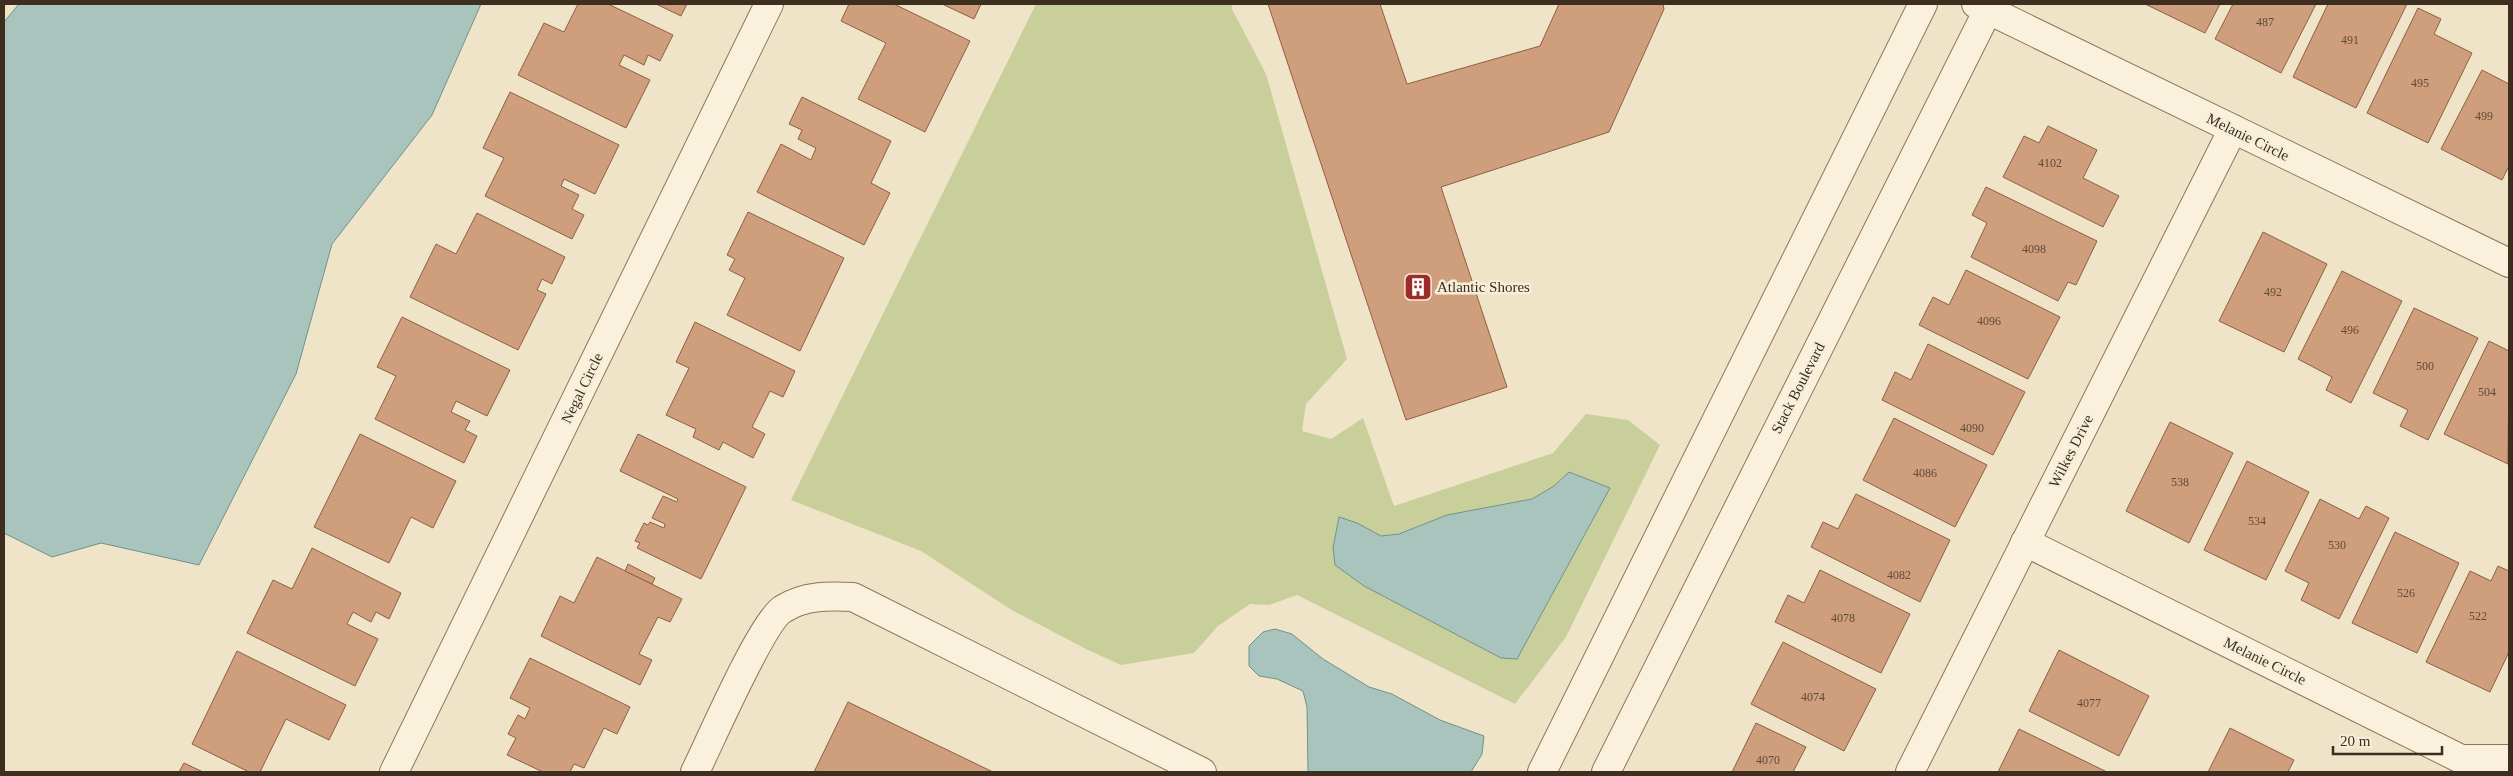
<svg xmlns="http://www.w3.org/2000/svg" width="2513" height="776" font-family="'Times New Roman',serif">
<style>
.green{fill:#c9cf9b;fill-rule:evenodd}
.water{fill:#a9c4bc;stroke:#6f938a}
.building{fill:#cf9f7d;stroke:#8d5f41}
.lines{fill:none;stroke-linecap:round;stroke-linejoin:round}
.minor-casing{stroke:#8d765c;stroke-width:30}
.minor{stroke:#faf1dc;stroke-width:28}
.labels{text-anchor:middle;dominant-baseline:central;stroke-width:5;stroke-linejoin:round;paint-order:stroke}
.number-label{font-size:12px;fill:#624a37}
.street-label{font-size:15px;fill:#3d2e20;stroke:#f7eed8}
.poi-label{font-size:15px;fill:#3d2e20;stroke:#f7eed8;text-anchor:start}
</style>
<rect width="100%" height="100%" fill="#f0e4c8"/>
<path class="green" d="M 1036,4 L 1232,4 L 1232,9 L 1266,74 L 1347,359 L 1306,404 L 1302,431 L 1331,439 L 1363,418 L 1394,506 L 1553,453 L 1586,414 L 1628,420 L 1660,445 L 1566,637 L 1515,704 L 1297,595 L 1269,605 L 1250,604 L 1218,626 L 1194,653 L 1121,665 L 1086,649 L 1010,609 L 921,551 L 791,500 ZM 1569,472 L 1517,659 L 1501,658 L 1364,586 L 1357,523 L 1382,536 L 1399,534 L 1447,515 L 1532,499 L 1554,486 Z"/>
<g class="water">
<path d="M 19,4 L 481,4 L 432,115 L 332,244 L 296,374 L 199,565 L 101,543 L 52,557 L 4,533 L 4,22 Z"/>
<path d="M 1569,472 L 1610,488 L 1517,659 L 1501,658 L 1364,586 L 1335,565 L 1333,548 L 1339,517 L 1357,523 L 1381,536 L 1399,534 L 1447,515 L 1532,499 L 1554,486 Z"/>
<path d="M 1275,629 L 1292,634 L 1323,659 L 1369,687 L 1392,694 L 1440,720 L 1484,736 L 1482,754 L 1471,772 L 1308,772 L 1307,707 L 1303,691 L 1277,679 L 1259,676 L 1249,666 L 1249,646 L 1263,632 Z"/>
</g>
<g class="building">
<path d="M 578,4 L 608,4 L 673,35 L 660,61 L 648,55 L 644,65 L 624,55 L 619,65 L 650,80 L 626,128 L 518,75 L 544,23 L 564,32 Z"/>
<path d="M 656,4 L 687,4 L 681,16 Z"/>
<path d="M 849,4 L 894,4 L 970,41 L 925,132 L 858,99 L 886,43 L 841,21 Z"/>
<path d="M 942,4 L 981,4 L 974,19 Z"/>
<path d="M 1268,4 L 1380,4 L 1407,84 L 1540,46 L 1559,4 L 1663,4 L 1664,9 L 1609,132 L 1441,187 L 1507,387 L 1406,420 Z"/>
<path d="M 2145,4 L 2220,4 L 2205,33 Z"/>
<path d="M 2233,4 L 2316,4 L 2281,73 L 2215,39 Z"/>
<path d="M 2328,4 L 2407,4 L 2356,108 L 2293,77 Z"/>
<path d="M 2418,8 L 2441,19 L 2434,34 L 2472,53 L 2428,143 L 2367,113 Z"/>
<path d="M 2482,70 L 2509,84 L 2509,166 L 2502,180 L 2441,149 Z"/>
<path d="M 510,92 L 619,145 L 595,194 L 564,179 L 561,186 L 579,195 L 572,209 L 584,215 L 572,239 L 485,196 L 504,158 L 483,148 Z"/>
<path d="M 802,97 L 891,141 L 871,183 L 890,193 L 864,245 L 757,192 L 781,144 L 811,160 L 816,148 L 798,139 L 802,130 L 789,124 Z"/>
<path d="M 2048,126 L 2097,150 L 2083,178 L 2119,196 L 2103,227 L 2003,177 L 2024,136 L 2039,143 Z"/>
<path d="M 1986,187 L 2097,241 L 2076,285 L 2068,282 L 2058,301 L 1971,257 L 1987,223 L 1972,215 Z"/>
<path d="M 748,212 L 844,258 L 800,351 L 727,315 L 745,278 L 729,270 L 735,259 L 727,255 Z"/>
<path d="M 477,213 L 565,257 L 552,284 L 542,279 L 537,290 L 546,294 L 518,350 L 410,297 L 436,244 L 456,254 Z"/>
<path d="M 2263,232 L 2327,264 L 2284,352 L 2219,321 Z"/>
<path d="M 1966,270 L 2060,317 L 2028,379 L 1919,325 L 1933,297 L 1949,305 Z"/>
<path d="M 2342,271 L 2402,301 L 2351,403 L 2326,390 L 2332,377 L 2298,359 Z"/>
<path d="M 2414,308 L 2478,338 L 2428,440 L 2400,426 L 2408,410 L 2373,393 Z"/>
<path d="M 402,317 L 510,370 L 487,416 L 456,401 L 451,412 L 470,421 L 465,430 L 477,436 L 464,463 L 375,419 L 396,376 L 377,367 Z"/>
<path d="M 695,322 L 795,371 L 783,397 L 770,391 L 752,427 L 765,434 L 753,458 L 723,442 L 719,450 L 693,437 L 696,429 L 666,415 L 689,368 L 676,362 Z"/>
<path d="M 2489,341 L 2509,351 L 2508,464 L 2444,434 Z"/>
<path d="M 1928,344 L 2025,392 L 1993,455 L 1882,400 L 1895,372 L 1911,380 Z"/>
<path d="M 1894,418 L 1987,465 L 1955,527 L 1863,480 Z"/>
<path d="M 2170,422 L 2233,453 L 2189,543 L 2126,511 Z"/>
<path d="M 360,434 L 456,481 L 433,528 L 411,517 L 389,563 L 314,527 Z"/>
<path d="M 638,434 L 746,487 L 701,579 L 637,548 L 640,543 L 635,541 L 644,523 L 648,525 L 650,522 L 664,528 L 665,524 L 652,518 L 663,496 L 677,502 L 678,499 L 620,471 Z"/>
<path d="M 2247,461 L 2309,492 L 2266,580 L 2204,550 Z"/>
<path d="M 1856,494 L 1950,540 L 1920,602 L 1811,547 L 1823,522 L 1838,529 Z"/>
<path d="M 2320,499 L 2359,519 L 2366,506 L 2389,518 L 2339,619 L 2301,600 L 2309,583 L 2285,571 Z"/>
<path d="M 2395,532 L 2459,563 L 2417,653 L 2352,623 Z"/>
<path d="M 312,548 L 401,593 L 389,619 L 376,612 L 371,622 L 353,612 L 347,624 L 378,639 L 355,686 L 247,633 L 273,580 L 292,589 Z"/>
<path d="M 597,557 L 682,599 L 670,622 L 658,617 L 639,654 L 652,660 L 640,685 L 541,636 L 560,596 L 574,603 Z"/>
<path d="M 628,564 L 655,578 L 652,584 L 625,571 Z"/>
<path d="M 2498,566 L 2509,571 L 2509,652 L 2490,692 L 2426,662 L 2470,571 L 2491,581 Z"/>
<path d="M 1820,570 L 1910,614 L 1881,673 L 1775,622 L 1788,595 L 1804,603 Z"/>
<path d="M 1783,642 L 1876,689 L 1844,751 L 1751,704 Z"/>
<path d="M 2059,650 L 2149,696 L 2119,756 L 2029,711 Z"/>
<path d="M 237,651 L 346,705 L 329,740 L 286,719 L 260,772 L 249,772 L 192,744 Z"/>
<path d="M 530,658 L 630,707 L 617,734 L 604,728 L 584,768 L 574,764 L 570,772 L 543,772 L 507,755 L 516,738 L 508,734 L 518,715 L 525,719 L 530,708 L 510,698 Z"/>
<path d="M 848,702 L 993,772 L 814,772 Z"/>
<path d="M 1756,723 L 1806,747 L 1793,772 L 1732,772 Z"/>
<path d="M 2230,728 L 2294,760 L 2288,772 L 2208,772 Z"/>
<path d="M 2019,729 L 2107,772 L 1998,772 Z"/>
<path d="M 184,763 L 203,772 L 179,772 Z"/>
</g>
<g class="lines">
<defs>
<g id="minor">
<path d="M 1976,4 L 2509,263"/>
<path d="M 2025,542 L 2461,759 L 2509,759"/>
<path d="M 394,772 L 769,4"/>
<path d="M 695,772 C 709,744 762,621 783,609 C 805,595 829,596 853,597 L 1202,772"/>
<path d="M 1542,772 L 1923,4"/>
<path d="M 1606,772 L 1991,4"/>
<path d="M 1910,772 L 2233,129"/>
</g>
</defs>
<use href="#minor" class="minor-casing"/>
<use href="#minor" class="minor"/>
</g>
<defs>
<symbol id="building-square" viewBox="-11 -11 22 22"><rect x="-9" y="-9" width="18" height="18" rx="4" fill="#9e2a2b" stroke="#f7eed8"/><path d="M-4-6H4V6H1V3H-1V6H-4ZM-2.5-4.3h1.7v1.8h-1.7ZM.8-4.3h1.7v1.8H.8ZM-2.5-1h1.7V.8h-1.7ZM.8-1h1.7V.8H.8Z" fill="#fff"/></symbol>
</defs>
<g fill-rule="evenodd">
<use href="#building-square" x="1402" y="271" width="32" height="32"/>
</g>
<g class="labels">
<g class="number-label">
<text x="2265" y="22">487</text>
<text x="2350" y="40">491</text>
<text x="2420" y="83">495</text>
<text x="2484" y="116">499</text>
<text x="2050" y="163">4102</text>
<text x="2034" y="249">4098</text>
<text x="2273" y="292">492</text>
<text x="1989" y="321">4096</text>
<text x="2350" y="330">496</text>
<text x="2425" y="366">500</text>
<text x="2487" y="392">504</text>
<text x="1972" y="428">4090</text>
<text x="1925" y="473">4086</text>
<text x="2180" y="482">538</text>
<text x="2257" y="521">534</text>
<text x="2337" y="545">530</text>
<text x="1899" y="575">4082</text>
<text x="2406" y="593">526</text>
<text x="2478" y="616">522</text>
<text x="1843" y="618">4078</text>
<text x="1813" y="697">4074</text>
<text x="2089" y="703">4077</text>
<text x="1768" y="760">4070</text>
</g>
<g class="street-label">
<text transform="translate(2248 137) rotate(26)">Melanie Circle</text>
<text transform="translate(582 388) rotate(-64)">Negal Circle</text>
<text transform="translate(1798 388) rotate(-63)">Stack Boulevard</text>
<text transform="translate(2071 451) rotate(-63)">Wilkes Drive</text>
<text transform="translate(2265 661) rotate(26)">Melanie Circle</text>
</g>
<g class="poi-label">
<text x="1437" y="287">Atlantic Shores</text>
</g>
</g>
<rect width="2513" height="776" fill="none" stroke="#3d2e20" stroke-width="10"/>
<path d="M2333 746v8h109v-8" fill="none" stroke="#3d2e20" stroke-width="2.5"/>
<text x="2340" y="746" font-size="15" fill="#3d2e20" stroke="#f7eed8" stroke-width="4" paint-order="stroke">20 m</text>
</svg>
